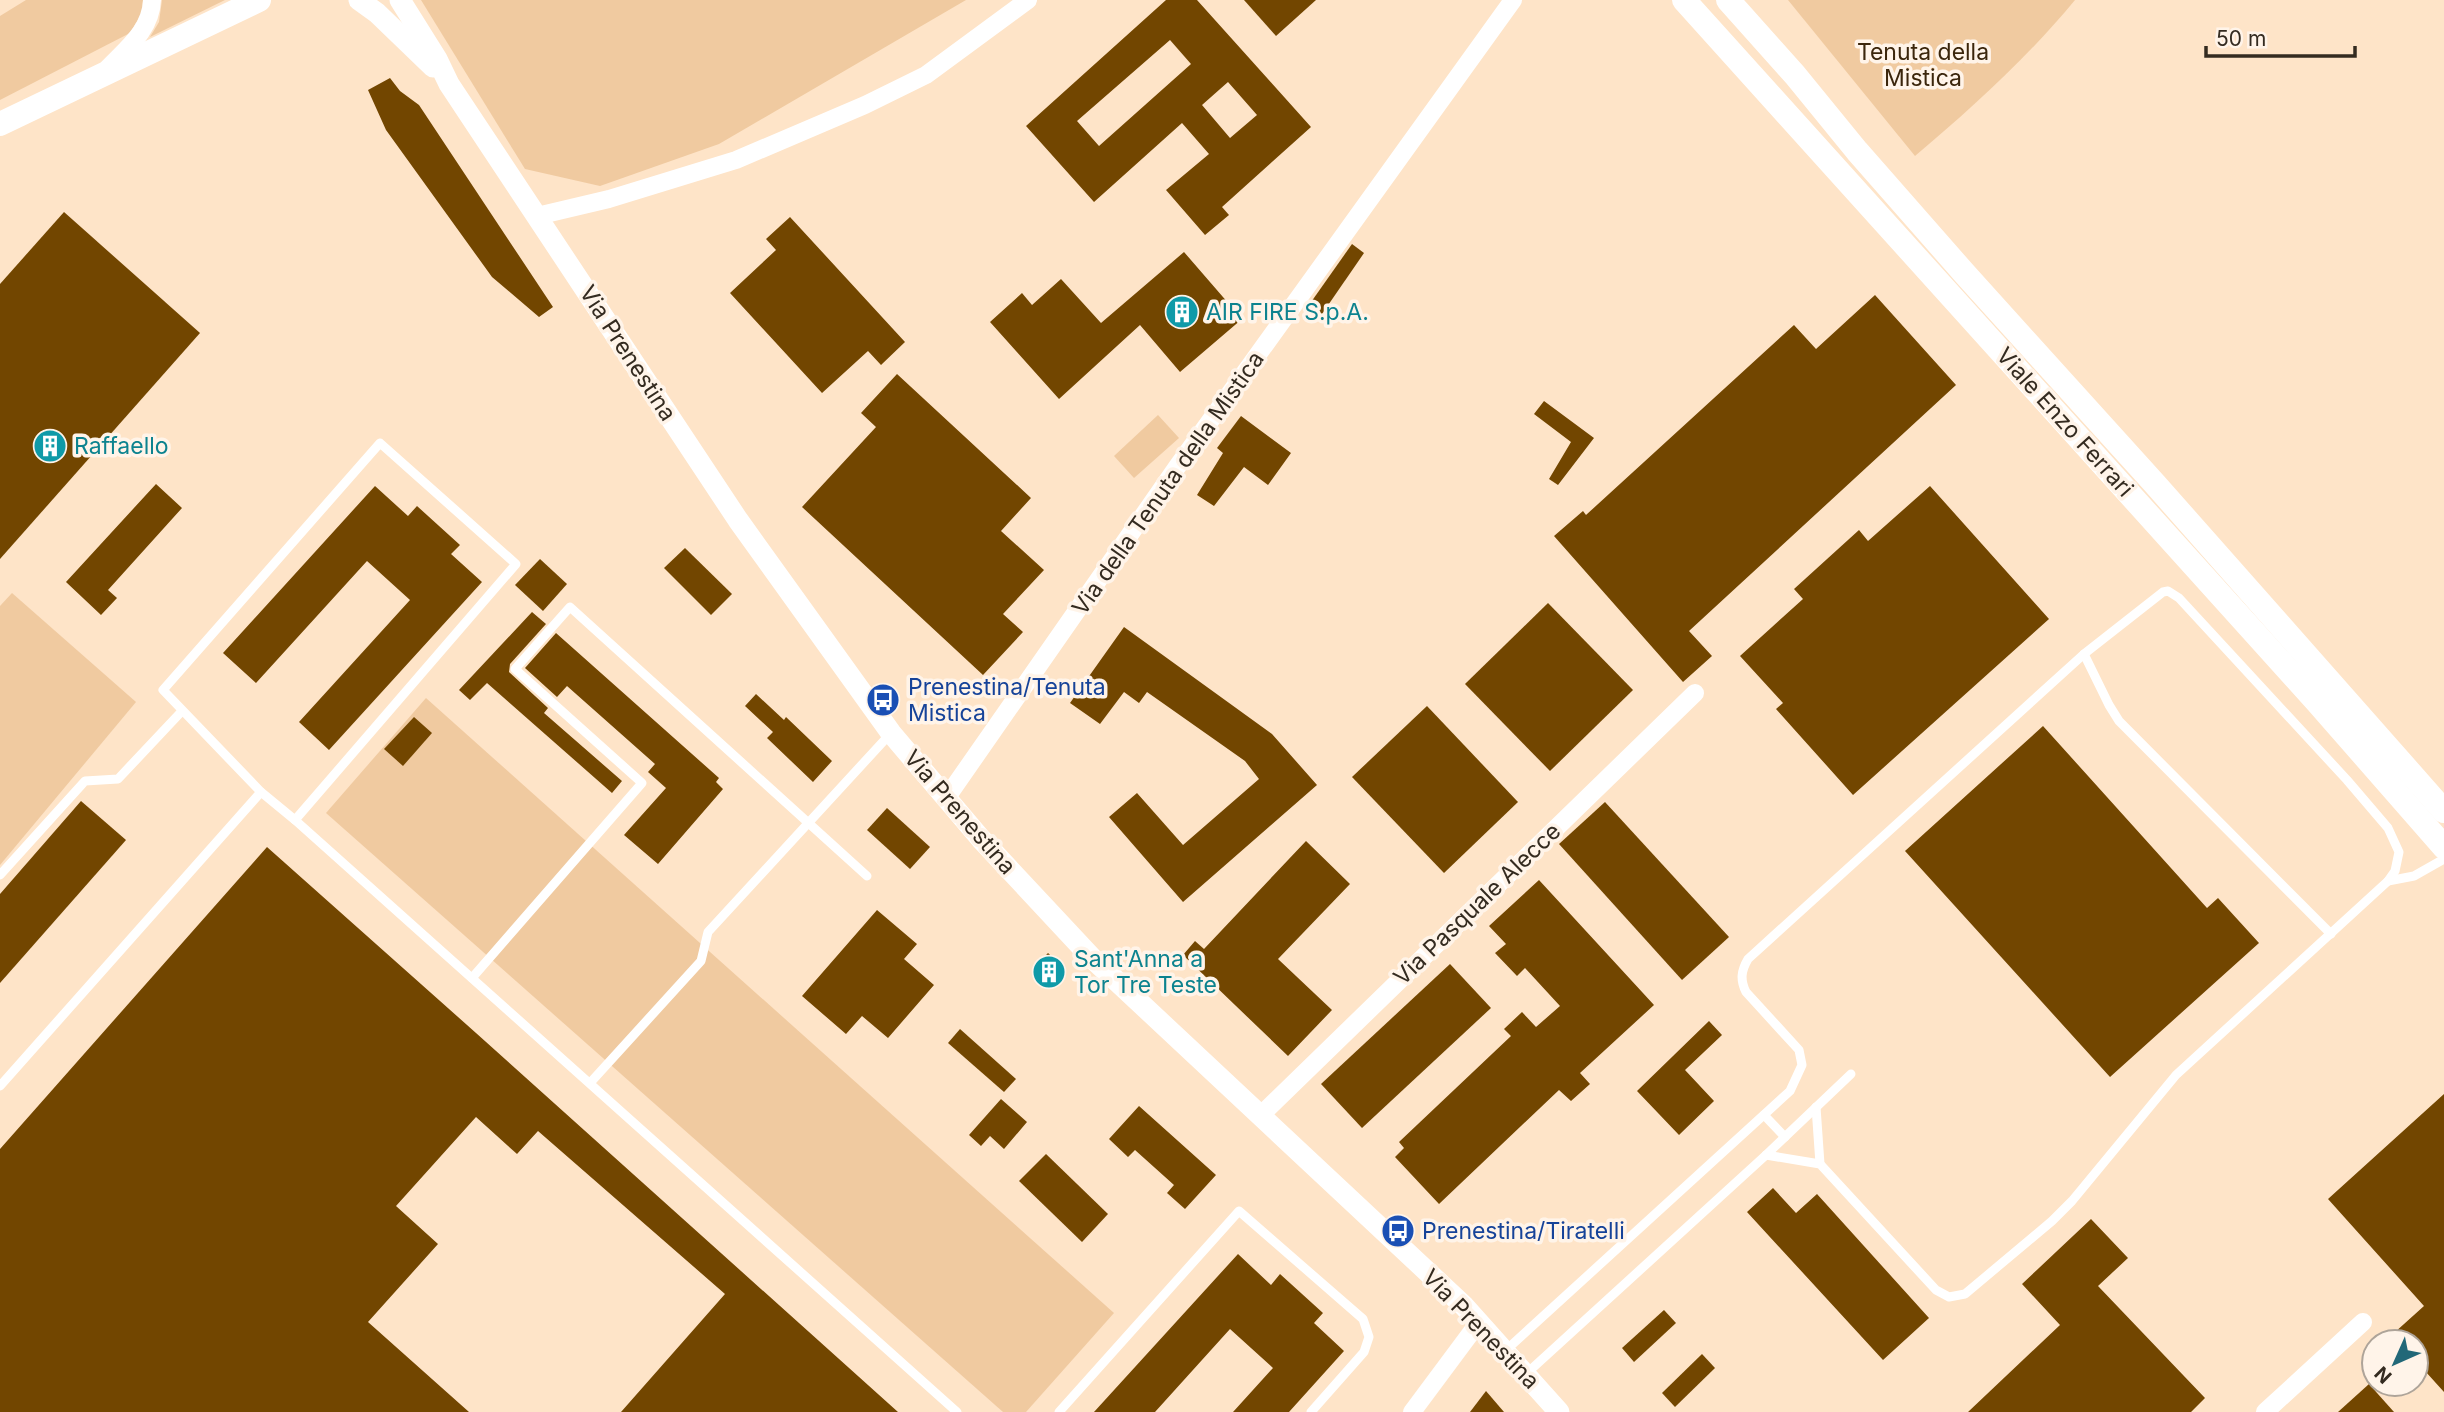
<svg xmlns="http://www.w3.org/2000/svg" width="2444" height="1412" font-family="Inter,sans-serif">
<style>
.green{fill:#f0caa0}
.building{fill:#724600;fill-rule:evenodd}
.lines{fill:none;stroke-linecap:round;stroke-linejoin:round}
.service{stroke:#fff;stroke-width:9}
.minor{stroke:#fff;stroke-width:18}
.tertiary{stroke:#fff;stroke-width:21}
.secondary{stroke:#fff;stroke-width:24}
.labels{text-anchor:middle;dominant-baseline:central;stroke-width:7;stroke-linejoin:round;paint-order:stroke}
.park-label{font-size:23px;fill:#3b260c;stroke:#fff4e9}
.culture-label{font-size:23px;fill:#0d838f;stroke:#fff4e9;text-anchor:start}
.street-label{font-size:23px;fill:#342b20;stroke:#fff4e9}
.transit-label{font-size:23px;fill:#164399;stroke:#fff4e9;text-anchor:start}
</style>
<rect width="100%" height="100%" fill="#fee4c8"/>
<g class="green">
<path d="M 26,0 L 143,0 L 142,13 L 130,33 L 0,100 L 0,16 Z"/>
<path d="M 162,0 L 225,0 L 150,37 L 159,22 Z"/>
<path d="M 421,0 L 966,0 L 719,144 L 600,186 L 525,169 Z"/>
<path d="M 1788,0 L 2075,0 C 2027,58 1972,108 1915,156 Z"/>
<path d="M 1158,415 L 1179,438 L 1134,478 L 1114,456 Z"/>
<path d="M 12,593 L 136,702 L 0,865 L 0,606 Z"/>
<path d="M 426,698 L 1114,1313 L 1026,1412 L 1003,1412 L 326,813 Z"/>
</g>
<g class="building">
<path d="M 1166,0 L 1197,0 L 1311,127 L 1222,207 L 1229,215 L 1205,235 L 1166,190 L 1209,154 L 1182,123 L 1094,202 L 1026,126 ZM 1170,40 L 1191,64 L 1099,146 L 1077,121 ZM 1228,82 L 1257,115 L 1230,138 L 1202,105 Z"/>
<path d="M 1244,0 L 1316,0 L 1276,36 Z"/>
<path d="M 390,78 L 400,91 L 419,105 L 553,307 L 539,317 L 492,277 L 386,130 L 368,90 Z"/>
<path d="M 64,212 L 200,333 L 0,559 L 0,284 Z"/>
<path d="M 790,217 L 905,342 L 881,365 L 868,351 L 822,393 L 730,293 L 776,250 L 766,239 Z"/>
<path d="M 1352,244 L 1364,253 L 1322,314 L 1309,305 Z"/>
<path d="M 1184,252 L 1242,319 L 1180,372 L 1140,325 L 1059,399 L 990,322 L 1022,293 L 1032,305 L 1061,279 L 1101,323 Z"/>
<path d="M 1875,295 L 1956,385 L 1689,631 L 1712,656 L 1683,682 L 1554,536 L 1583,511 L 1586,515 L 1794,325 L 1816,349 Z"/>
<path d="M 897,374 L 1031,498 L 1001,531 L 1044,570 L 1003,614 L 1023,632 L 983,675 L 802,507 L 876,427 L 861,413 Z"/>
<path d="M 1544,401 L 1594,438 L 1558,485 L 1549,479 L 1571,442 L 1534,414 Z"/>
<path d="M 1241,416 L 1291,453 L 1268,485 L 1244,467 L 1214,506 L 1197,495 L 1223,453 L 1217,448 Z"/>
<path d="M 156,484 L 182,508 L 108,590 L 117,598 L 101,615 L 66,582 Z"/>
<path d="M 375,486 L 408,516 L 417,506 L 460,545 L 451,554 L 482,582 L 329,750 L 299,722 L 410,600 L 367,561 L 256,683 L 223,653 Z"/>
<path d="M 1930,486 L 2049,619 L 1853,795 L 1776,709 L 1783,703 L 1740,656 L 1803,599 L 1794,589 L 1859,530 L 1868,541 Z"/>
<path d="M 685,548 L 732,594 L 711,615 L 664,568 Z"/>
<path d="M 540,559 L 567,584 L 543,611 L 515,585 Z"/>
<path d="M 1548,603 L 1633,690 L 1550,771 L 1465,684 Z"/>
<path d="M 532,612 L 546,624 L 510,664 L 509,672 L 548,708 L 544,713 L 622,781 L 612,793 L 487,683 L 470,700 L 459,690 Z"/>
<path d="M 1124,627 L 1272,734 L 1317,785 L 1183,902 L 1109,817 L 1137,793 L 1183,845 L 1259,779 L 1245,761 L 1147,692 L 1139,703 L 1124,692 L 1100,724 L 1070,703 Z"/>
<path d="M 556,633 L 719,778 L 716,782 L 723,789 L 658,864 L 624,835 L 666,788 L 648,772 L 655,764 L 567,686 L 557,697 L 525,668 Z"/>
<path d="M 756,694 L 784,720 L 786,717 L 832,761 L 813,782 L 767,738 L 773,732 L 745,706 Z"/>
<path d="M 1427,706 L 1518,802 L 1444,873 L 1352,777 Z"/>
<path d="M 414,717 L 432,733 L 403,766 L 384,749 Z"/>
<path d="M 2043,726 L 2207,908 L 2218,898 L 2259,943 L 2110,1077 L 1905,851 Z"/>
<path d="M 81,801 L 126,840 L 0,983 L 0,894 Z"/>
<path d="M 1605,802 L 1729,937 L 1682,980 L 1559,844 Z"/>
<path d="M 887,808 L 930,847 L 910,869 L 867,830 Z"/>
<path d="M 1306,841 L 1350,884 L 1278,959 L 1332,1010 L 1288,1056 L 1183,955 L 1195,941 L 1204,949 Z"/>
<path d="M 267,847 L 476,1033 L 898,1412 L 621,1412 L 725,1294 L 538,1131 L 517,1154 L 476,1117 L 396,1206 L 438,1244 L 368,1322 L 469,1412 L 0,1412 L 0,1149 Z"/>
<path d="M 1539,880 L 1654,1005 L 1580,1073 L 1590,1084 L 1571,1101 L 1559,1090 L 1439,1204 L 1395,1157 L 1404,1148 L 1399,1142 L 1511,1036 L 1504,1029 L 1522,1012 L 1536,1027 L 1560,1006 L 1525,968 L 1517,976 L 1495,953 L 1506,944 L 1489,926 Z"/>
<path d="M 877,910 L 917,944 L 904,959 L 934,985 L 888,1038 L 862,1016 L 846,1034 L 802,996 Z"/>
<path d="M 1048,953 L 1062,966 L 1049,979 L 1036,966 Z"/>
<path d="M 1450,964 L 1491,1008 L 1362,1128 L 1321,1084 Z"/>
<path d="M 1709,1021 L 1722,1035 L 1685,1070 L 1714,1101 L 1679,1135 L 1637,1091 Z"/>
<path d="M 960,1029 L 1016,1079 L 1004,1092 L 948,1043 Z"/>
<path d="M 2444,1094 L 2444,1392 L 2416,1361 L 2416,1342 L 2384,1342 L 2424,1306 L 2328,1199 Z"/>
<path d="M 1001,1099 L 1027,1122 L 1004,1149 L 990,1136 L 981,1146 L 969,1135 Z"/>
<path d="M 1139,1106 L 1216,1175 L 1185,1209 L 1167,1193 L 1174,1185 L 1135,1150 L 1128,1157 L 1109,1139 Z"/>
<path d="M 1046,1154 L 1108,1214 L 1082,1242 L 1019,1181 Z"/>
<path d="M 1773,1188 L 1796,1213 L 1817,1194 L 1929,1318 L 1883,1360 L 1747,1212 Z"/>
<path d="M 2091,1219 L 2128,1258 L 2098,1286 L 2205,1398 L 2191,1412 L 1968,1412 L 2060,1325 L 2022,1284 Z"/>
<path d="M 1238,1254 L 1271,1285 L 1280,1274 L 1323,1313 L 1314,1323 L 1344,1351 L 1289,1412 L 1233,1412 L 1273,1368 L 1230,1329 L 1155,1412 L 1094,1412 Z"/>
<path d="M 1664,1310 L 1676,1323 L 1634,1362 L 1622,1348 Z"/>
<path d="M 1702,1354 L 1715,1368 L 1675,1407 L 1662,1393 Z"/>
<path d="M 2369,1384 L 2394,1412 L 2338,1412 Z"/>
<path d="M 1486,1391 L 1504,1412 L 1470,1412 Z"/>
</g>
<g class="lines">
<g class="service">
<path d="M 380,443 L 516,564 L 295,820 L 261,792 L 163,690 Z"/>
<path d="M 2084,654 L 2109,705 L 2119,721 L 2331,934"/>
<path d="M 295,820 L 957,1412"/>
<path d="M 0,875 L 85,781 L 118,779 L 182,711"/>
<path d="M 2388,881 L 2414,876 L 2444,859"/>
<path d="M 472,978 L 642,783 L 515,669 L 570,607 L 867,876"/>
<path d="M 590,1083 L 701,961 L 708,932 L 891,733"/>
<path d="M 0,1086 L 261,792"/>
<path d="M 1816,1107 L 1820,1164"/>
<path d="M 1764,1115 L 1785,1137"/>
<path d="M 1505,1351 L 1790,1091 L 1802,1065 L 1799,1050 L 1746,992 C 1740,980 1741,971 1748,959 L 2084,654 L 2163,592 L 2168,591 L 2179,598 L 2347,780 L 2388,828 L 2399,852 L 2395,871 L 2388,881 L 2176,1075 L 2072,1201 L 2052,1221 L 1965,1294 L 1949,1297 L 1936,1290 L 1820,1164 L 1766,1155"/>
<path d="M 1526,1374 L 1766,1155 L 1851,1074"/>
<path d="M 1059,1412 L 1239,1211 L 1363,1319 L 1369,1337 L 1364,1352 L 1311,1412"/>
</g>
<g class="minor">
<path d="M 108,68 C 127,48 151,30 152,0"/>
<path d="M 537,216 L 609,199 L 736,160 L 865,105 L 926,75 L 1028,0"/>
<path d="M 947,797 L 1177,467 L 1513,0"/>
<path d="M 1260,1116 L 1695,693"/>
<path d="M 1412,1412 L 1479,1322"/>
<path d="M 2265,1412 L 2363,1322"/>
</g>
<g class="tertiary">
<path d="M 359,0 L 377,13 L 433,67"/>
<path d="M 400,0 L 437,59 L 449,84 L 738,520 L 891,733 L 981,839 L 1092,958 L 1464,1306 L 1559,1412"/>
</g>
<g class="secondary">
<path d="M 1684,0 L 2317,702 L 2444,847"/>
<path d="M 1728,0 L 1795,75 L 1857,151 L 1965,274 L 2155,484 L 2444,811"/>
<path d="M 0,124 L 259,0"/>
</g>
</g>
<defs>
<symbol id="building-disc" viewBox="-11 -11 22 22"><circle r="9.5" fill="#0f9aa8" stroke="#fff4e9"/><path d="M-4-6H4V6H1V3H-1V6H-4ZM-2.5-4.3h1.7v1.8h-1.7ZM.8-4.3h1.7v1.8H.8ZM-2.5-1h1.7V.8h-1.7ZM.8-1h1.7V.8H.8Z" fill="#fff"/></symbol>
<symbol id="bus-disc" viewBox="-11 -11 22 22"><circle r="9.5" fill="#1a4fb4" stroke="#fff4e9"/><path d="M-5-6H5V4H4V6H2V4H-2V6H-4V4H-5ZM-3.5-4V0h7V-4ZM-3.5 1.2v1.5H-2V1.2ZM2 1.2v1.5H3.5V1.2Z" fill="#fff"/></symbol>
</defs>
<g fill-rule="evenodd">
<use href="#building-disc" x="1163" y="293" width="38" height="38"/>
<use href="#building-disc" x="31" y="427" width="38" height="38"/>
<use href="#bus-disc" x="864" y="681" width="38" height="38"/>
<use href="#building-disc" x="1030" y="953" width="38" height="38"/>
<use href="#bus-disc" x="1379" y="1212" width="38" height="38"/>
</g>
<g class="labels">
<g class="park-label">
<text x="1923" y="52">Tenuta della<tspan x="1923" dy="26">Mistica</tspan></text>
</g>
<g class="culture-label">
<text x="1206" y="312">AIR FIRE S.p.A.</text>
<text x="74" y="446">Raffaello</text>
<text x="1074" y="959">Sant'Anna a<tspan x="1074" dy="26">Tor Tre Teste</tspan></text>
</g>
<g class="street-label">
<text transform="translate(628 353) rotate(57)">Via Prenestina</text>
<text transform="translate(2065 422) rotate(48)">Viale Enzo Ferrari</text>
<text transform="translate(1168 483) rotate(-55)">Via della Tenuta della Mistica</text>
<text transform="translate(960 812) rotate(49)">Via Prenestina</text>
<text transform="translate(1477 904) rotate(-44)">Via Pasquale Alecce</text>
<text transform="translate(1481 1329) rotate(46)">Via Prenestina</text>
</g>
<g class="transit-label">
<text x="908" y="687">Prenestina/Tenuta<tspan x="908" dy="26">Mistica</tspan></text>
<text x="1422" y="1231">Prenestina/Tiratelli</text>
</g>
</g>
<g transform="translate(2395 1363) rotate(225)"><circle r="33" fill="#fff4e9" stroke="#aea499" stroke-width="2"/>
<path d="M0-5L12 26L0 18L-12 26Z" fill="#226878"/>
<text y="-10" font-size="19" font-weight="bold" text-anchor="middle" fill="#342b20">N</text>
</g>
<path d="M2206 46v10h149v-10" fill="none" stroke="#342b20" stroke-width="3.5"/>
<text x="2216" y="46" font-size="21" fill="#342b20" stroke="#fff4e9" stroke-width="5" paint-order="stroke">50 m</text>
</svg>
